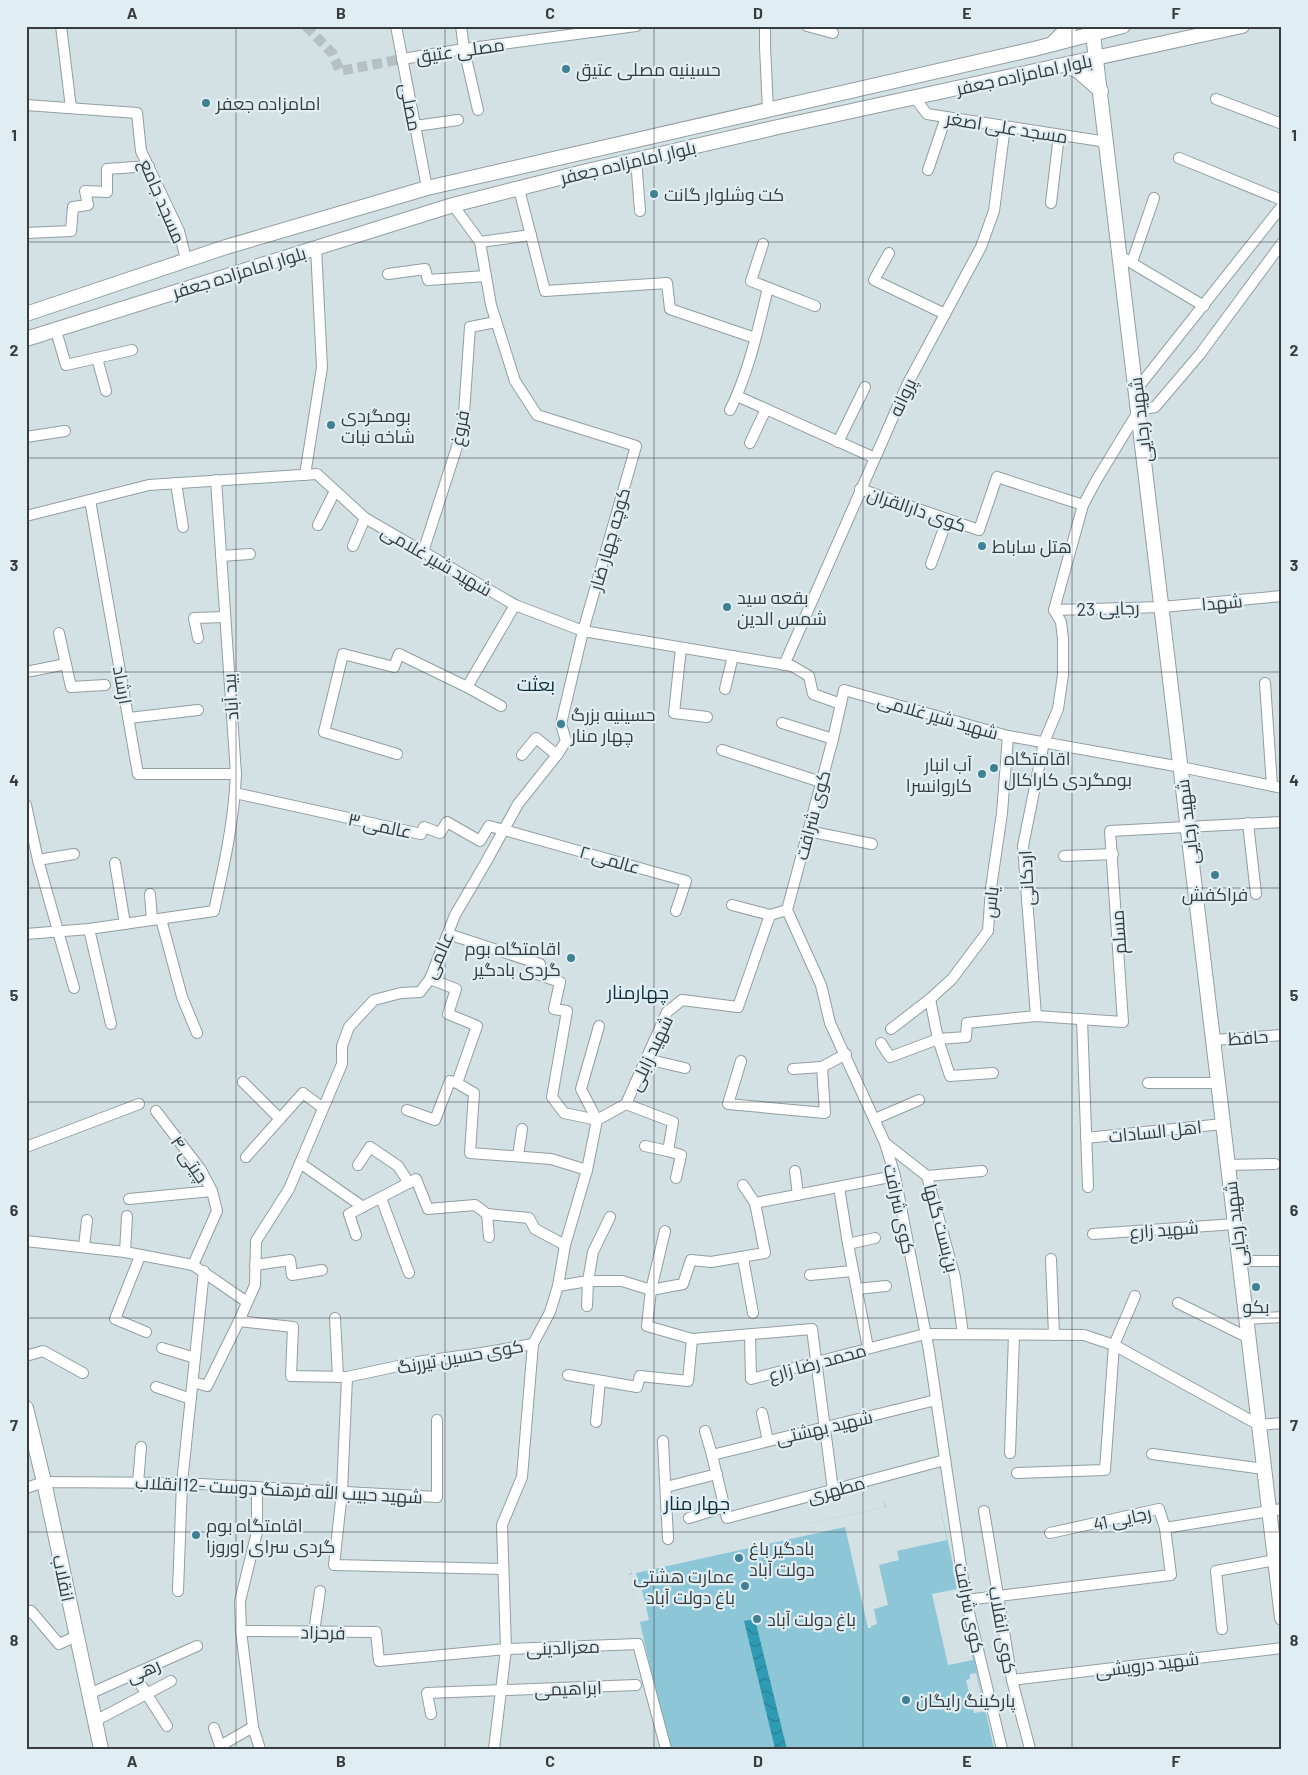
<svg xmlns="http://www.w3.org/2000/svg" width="1308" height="1775" font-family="Barlow,Cairo,sans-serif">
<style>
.garden{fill:#8cc6d7;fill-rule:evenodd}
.water{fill:url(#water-waves)}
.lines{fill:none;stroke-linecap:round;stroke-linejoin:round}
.minor-tunnel{stroke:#b4c0c4;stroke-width:10;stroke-dasharray:10 5;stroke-linecap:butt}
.minor-casing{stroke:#919ea2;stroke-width:12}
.secondary-casing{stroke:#919ea2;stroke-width:16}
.minor{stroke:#fff;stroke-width:10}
.secondary{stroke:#fff;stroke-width:14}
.grid{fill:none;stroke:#373d3e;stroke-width:1;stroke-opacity:0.55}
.poi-dot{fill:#3f8192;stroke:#e0eef3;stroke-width:2}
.labels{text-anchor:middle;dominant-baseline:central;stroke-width:4.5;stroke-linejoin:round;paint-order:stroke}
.street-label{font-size:18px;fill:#373d3e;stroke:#e0eef3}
.poi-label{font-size:18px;fill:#373d3e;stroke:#e0eef3;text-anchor:start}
.neighbourhood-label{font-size:19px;fill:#0e2e37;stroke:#e0eef3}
.neatline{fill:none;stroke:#373d3e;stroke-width:2}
.grid-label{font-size:16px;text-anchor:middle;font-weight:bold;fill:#373d3e}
</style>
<defs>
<pattern id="water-waves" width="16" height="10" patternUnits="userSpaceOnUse" patternTransform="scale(1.25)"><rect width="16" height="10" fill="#2f9ab4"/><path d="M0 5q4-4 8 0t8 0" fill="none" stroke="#297f94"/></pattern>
</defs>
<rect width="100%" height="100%" fill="#d3e1e5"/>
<path class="garden" d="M 936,1488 L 994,1749 L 787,1749 L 755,1619 L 745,1622 L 775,1749 L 669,1749 L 629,1574 L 632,1573 L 629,1563 L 885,1507 L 884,1499 L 886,1507 L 629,1563 L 632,1574 L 629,1575 L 640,1622 L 649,1620 L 641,1586 L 640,1587 L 636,1573 L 845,1527 L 868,1628 L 871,1628 L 871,1626 L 877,1624 L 874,1609 L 888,1605 L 879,1565 L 899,1560 L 897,1551 L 947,1540 ZM 957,1589 L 973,1660 L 948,1665 L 932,1594 ZM 976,1673 L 985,1711 L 974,1713 L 966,1680 L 970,1679 L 970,1674 Z"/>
<path class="water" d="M 755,1619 L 787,1749 L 775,1749 L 744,1621 Z"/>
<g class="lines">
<path class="minor-tunnel" d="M 306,26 L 332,53 L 340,71 L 402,59"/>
<defs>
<g id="minor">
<path d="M 61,26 L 71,108"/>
<path d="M 396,26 L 427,188"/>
<path d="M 461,26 L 464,49 L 478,110"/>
<path d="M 765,26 L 765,47 L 768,110"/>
<path d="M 807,26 L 833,33"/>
<path d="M 402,59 L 464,49 L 636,26"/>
<path d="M 915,98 L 927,114 L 1107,142"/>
<path d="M 1216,99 L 1282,124"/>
<path d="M 26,105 L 137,113 L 141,151 L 179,231 L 186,259"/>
<path d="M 415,126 L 458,120"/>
<path d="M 1179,158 L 1282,200"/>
<path d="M 636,159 L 640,211"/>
<path d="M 928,170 L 946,117"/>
<path d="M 519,189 L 545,291 L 667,283 L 670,309 L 755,338"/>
<path d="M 1051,203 L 1059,135"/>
<path d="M 453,205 L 480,242 L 491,305 L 515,381 L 537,415 L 636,446 L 583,631 L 561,724 L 566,741 L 557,755 L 518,804 L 486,862 L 455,915 L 430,979 L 420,992 L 401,993 L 374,1000 L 349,1027 L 342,1046 L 342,1064 L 289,1189 L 256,1241 L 255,1285 L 239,1321 L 293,1327 L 291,1376 L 347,1377 L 417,1362 L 482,1353 L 533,1344 L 522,1477 L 502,1525 L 506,1649 L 494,1749"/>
<path d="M 26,233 L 71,231 L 73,207 L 88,205 L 85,191 L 107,192 L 107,169 L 149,166"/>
<path d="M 480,242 L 531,235"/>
<path d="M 763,244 L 751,281 L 815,306"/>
<path d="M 889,253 L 874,280 L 945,314"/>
<path d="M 1120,256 L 1204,306"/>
<path d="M 1132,262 L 1154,198"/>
<path d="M 388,274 L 425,269 L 428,280 L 486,276"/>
<path d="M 56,331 L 66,365 L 132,350"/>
<path d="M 97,358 L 106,391"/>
<path d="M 1136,390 L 1282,206"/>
<path d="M 737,396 L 875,458"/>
<path d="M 730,410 C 749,372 758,329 768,288"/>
<path d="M 26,437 L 65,431"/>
<path d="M 838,442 L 865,387"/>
<path d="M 750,443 L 766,409"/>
<path d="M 305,475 L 322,367 L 316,248"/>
<path d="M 176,483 L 183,527"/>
<path d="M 860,489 L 979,530 L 997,477 L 1083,505"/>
<path d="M 90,500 L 138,774 L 236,774"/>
<path d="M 26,516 L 149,485 L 317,474 L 365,518 L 515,605 L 583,631 L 792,666 L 809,676 L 813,694 L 841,704"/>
<path d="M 318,525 L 335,491"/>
<path d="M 353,546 L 365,518"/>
<path d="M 423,552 L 463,428 L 470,327 L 496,322"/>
<path d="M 221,556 L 250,554"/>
<path d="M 931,564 L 947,520"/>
<path d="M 1054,610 L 1162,607 L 1282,596"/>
<path d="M 59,633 L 71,687 L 105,685"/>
<path d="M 198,638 L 194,618 L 225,617"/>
<path d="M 681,648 L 674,713 L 707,717"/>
<path d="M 784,665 L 908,383 L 981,247 L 994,211 L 1005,126"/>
<path d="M 26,672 L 66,664"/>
<path d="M 1265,683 L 1272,786"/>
<path d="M 467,687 L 515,605"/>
<path d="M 725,689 L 733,656"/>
<path d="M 129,718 L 198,710"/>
<path d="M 782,723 L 833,739"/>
<path d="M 722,750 L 821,782"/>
<path d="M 397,754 L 324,732 L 343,654 L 394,667 L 399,654 L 467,687 L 501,706"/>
<path d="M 522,755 L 536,738 L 557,755"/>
<path d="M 235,793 L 421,834 L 424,827 L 440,833 L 447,822 L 480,841 L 489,826 L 504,830 L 686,881 L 676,911"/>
<path d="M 26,805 L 38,860 L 74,988"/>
<path d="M 1248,823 L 1256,894"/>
<path d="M 808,831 L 872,844"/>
<path d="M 1064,856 L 1113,854"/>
<path d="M 38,860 L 74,854"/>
<path d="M 115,863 L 125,924"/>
<path d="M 150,894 L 152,920"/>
<path d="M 732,905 L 770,915"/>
<path d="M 161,919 L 182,997 L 197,1033"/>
<path d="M 89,929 L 111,1024"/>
<path d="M 26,934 L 89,929 L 214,911 C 224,866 234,821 236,774 L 216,480"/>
<path d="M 448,934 L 540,964 L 537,974 L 560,982 L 554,1009 L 567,1011 L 552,1097 L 564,1113 L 597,1120"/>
<path d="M 430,979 L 456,989 L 448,1014 L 477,1026 L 457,1083 L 474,1093 L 470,1153 L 551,1159 L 587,1170"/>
<path d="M 930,999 L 938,1039 L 950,1076 L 993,1073"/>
<path d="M 1036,1016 L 1023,846 L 1044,742 L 1058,709 L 1063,675 L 1063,639 L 1061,622 L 1054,610 L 1083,505 L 1097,479 L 1139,410 L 1155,407 L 1200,354 L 1282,243"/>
<path d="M 1082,1019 L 1088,1187"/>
<path d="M 891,1029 L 930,999 L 952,979 L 988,931 L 991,888 L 1002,813 L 1008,736"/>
<path d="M 1213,1040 L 1282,1035"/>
<path d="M 881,1043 L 890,1057 L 938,1039 L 966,1037 L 967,1023 L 1036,1016 L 1123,1022 L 1110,831 L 1282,822"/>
<path d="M 646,1059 L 685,1068"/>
<path d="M 741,1061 L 728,1104 L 825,1113 L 822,1067 L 846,1054"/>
<path d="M 793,1069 L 822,1067"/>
<path d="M 243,1082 L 280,1119"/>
<path d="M 1148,1083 L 1218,1083"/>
<path d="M 626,1104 L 673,1122 L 668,1151 L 681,1155 L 676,1178"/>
<path d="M 407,1110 L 435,1120 L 450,1081 L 457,1083"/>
<path d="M 156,1111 L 201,1170 L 212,1191 L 217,1211 L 193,1265"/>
<path d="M 875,1119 L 919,1100"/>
<path d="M 597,1120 L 581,1089 L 599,1026"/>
<path d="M 1086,1138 L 1223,1124"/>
<path d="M 885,1143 L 927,1176"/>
<path d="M 645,1146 L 668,1151"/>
<path d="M 26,1147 L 139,1104"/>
<path d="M 518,1156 L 522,1129"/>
<path d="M 246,1157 L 303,1093 L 323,1108"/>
<path d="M 300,1163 L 363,1207"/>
<path d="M 358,1165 L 370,1147 L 398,1166 L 409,1183"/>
<path d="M 1228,1165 L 1275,1164"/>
<path d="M 795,1171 L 798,1195"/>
<path d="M 743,1185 L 755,1203"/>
<path d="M 839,1187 L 848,1244 L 868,1348"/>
<path d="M 381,1198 L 409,1273"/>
<path d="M 129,1199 L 212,1191"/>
<path d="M 487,1214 L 489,1237"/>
<path d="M 665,1231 L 651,1290 L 647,1326 L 692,1339 L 812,1329 L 833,1490"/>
<path d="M 1093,1234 L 1235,1224"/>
<path d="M 356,1235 L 349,1214 L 416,1179 L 428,1209 L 475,1205 L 487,1214 L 529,1218 L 535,1229 L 565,1245"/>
<path d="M 26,1241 L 125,1252 L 193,1265 L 247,1302"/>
<path d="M 848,1244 L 875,1238"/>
<path d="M 84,1246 L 87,1220"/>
<path d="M 125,1252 L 127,1216"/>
<path d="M 140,1256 L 115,1319 L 146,1332"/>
<path d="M 743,1258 L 753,1313"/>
<path d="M 1051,1259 L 1054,1335"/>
<path d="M 1240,1261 L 1282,1261"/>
<path d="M 255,1265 L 290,1260 L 292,1275 L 322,1270"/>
<path d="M 810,1275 L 853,1271"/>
<path d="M 558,1286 L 588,1281 L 622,1281 L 651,1290 L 683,1284 L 691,1260 L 711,1262 L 765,1253 L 755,1203 L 895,1176"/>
<path d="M 857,1289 L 886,1286"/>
<path d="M 1178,1303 L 1249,1338"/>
<path d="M 587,1306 L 588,1281 L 593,1252 L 610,1217"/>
<path d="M 335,1318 L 338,1377"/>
<path d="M 1246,1319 L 1282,1317"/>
<path d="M 963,1334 L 955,1277 L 927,1176 L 982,1171"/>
<path d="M 750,1335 L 751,1379 L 925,1334 L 1084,1335 L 1114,1345 L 1259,1425 L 1282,1423"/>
<path d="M 533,1344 L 550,1312 L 558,1286 L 565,1245 L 587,1170 L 597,1120 L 626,1104 L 667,1012 L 682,1000 L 738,1007 L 770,915 L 787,910"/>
<path d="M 162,1348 L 195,1358"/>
<path d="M 26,1356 L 43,1351 L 83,1373"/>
<path d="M 568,1375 L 637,1387 L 640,1376 L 688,1381 L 692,1339"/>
<path d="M 347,1377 L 342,1492 L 334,1565 L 503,1569"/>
<path d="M 193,1382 L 207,1386 L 239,1321"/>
<path d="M 156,1387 L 191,1399"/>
<path d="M 762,1413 L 768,1441"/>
<path d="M 596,1422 L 600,1381"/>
<path d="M 705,1431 L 712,1455 L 727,1518 L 945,1460"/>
<path d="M 663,1441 L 668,1539"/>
<path d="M 1010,1453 L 1014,1335"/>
<path d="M 1152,1454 L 1264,1469"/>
<path d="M 712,1455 L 936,1400"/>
<path d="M 1017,1473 L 1105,1470 L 1114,1345 L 1135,1296"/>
<path d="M 138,1483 L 141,1447"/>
<path d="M 257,1487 L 257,1532 L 240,1601 L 241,1631 L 253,1727 L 260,1749"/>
<path d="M 666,1487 L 717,1474"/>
<path d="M 26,1488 L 44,1482 L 182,1483 L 437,1497 L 437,1420"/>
<path d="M 984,1511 L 1012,1680 L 1030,1749"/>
<path d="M 689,1518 L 725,1507"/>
<path d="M 1050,1533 L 1159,1509 L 1165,1528 L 1282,1509"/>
<path d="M 178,1591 L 182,1483 L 204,1271"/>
<path d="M 966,1600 L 1171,1575 L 1165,1528"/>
<path d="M 26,1614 L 31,1611 L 59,1644 L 77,1636"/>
<path d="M 1222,1629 L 1216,1571 L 1275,1560"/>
<path d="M 241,1631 L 376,1632 L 379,1661 L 506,1649 L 638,1644 L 666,1749"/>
<path d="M 314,1632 L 320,1591"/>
<path d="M 134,1674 L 167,1726"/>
<path d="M 1012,1680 L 1282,1648"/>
<path d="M 89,1694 L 197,1646"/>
<path d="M 431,1714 L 427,1693 L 636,1685"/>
<path d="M 95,1721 L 171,1681"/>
<path d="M 214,1728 L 220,1746 L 253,1727"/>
<path d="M 1002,1749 L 966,1600 L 929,1351 L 895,1176 L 885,1143 L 830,1023 L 821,985 L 787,910 L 833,739 L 844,690 L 1008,736 L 1181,767 L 1282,788"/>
</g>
<g id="secondary">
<path d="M 1092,26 L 1282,1618"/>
<path d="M 1053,43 L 1070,26"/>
<path d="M 1064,65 L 1078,71 L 1101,91"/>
<path d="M 26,314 L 226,247 L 427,188 L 1034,49 L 1123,26"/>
<path d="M 26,339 L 453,205 L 583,172 L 778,127 L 1242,26"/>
<path d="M 26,1408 L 44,1482 L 101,1749"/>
</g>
</defs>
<use href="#minor" class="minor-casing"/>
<use href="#secondary" class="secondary-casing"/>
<use href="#minor" class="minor"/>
<use href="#secondary" class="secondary"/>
</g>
<path class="grid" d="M 236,26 L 236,1749M 445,26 L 445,1749M 654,26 L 654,1749M 863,26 L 863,1749M 1072,26 L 1072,1749M 26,242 L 1282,242M 26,458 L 1282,458M 26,672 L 1282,672M 26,888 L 1282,888M 26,1102 L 1282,1102M 26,1318 L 1282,1318M 26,1532 L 1282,1532"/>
<g class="poi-dot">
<circle cx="566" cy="69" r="5"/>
<circle cx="206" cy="103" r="5"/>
<circle cx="654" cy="194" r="5"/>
<circle cx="331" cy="425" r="5"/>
<circle cx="982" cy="546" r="5"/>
<circle cx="727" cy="607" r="5"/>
<circle cx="561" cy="724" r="5"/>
<circle cx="994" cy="768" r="5"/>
<circle cx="982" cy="774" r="5"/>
<circle cx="1215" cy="875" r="5"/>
<circle cx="571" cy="958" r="5"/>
<circle cx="1256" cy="1287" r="5"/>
<circle cx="196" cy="1535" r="5"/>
<circle cx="739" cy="1558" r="5"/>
<circle cx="745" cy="1586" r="5"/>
<circle cx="757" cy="1619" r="5"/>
<circle cx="906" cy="1700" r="5"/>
</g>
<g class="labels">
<g class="street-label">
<text transform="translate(460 50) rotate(-8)">مصلی عتیق</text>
<text transform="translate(1024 74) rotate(-12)">بلوار امامزاده جعفر</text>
<text transform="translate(411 107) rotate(79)">مصلی</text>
<text transform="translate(1007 127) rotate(9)">مسجد علی اصغر</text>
<text transform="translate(628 162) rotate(-13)">بلوار امامزاده جعفر</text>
<text transform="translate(163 201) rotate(67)">مسجد جامع</text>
<text transform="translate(239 272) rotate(-17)">بلوار امامزاده جعفر</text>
<text transform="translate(902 397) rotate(-65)">پروانه</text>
<text transform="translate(1140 420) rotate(-97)">شهید رجایی</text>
<text transform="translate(459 428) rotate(-79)">فروغ</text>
<text transform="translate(917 509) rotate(19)">کوی دارالقران</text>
<text transform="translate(609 539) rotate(-74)">کوچه چهار ضار</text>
<text transform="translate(437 560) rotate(30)">شهید شیر غلامی</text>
<text transform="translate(1222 602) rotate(-5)">شهدا</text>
<text transform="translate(1108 608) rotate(-2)">رجایی 23</text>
<text transform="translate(123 685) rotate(80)">ارشاد</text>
<text transform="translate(230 697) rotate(-94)">بید آباد</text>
<text transform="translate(938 716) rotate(16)">شهید شیر غلامی</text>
<text transform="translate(812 815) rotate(-75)">کوی شرافت</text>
<text transform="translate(1187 822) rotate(-97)">شهید رجایی</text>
<text transform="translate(380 825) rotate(12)">عالمی ۳</text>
<text transform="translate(610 859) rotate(16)">عالمی ۲</text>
<text transform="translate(1026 878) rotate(-93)">اردکانی</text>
<text transform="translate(990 902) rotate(-84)">یاس</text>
<text transform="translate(1118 932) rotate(-94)">مسلم</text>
<text transform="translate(438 955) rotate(-66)">عالمی</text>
<text transform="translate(1248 1037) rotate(-4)">حافظ</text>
<text transform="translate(650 1053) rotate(-65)">شهید زابلی</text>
<text transform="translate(1155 1131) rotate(-6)">اهل السادات</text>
<text transform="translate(190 1159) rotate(56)">چیتی ۴</text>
<text transform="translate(900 1209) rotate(78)">کوی شرافت</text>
<text transform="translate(1235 1224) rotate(-97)">شهید رجایی</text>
<text transform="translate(942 1228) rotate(75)">بن‌بست گلها</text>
<text transform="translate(1164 1229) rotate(-4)">شهید زارع</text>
<text transform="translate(460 1356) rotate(-10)">کوی حسین تیررنگ</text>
<text transform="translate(817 1362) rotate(-15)">محمد رضا زارع</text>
<text transform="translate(824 1427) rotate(-13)">شهید بهشتی</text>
<text transform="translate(279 1489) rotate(3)">شهید حبیب الله فرهنگ دوست -12انقلاب</text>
<text transform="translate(836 1489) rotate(-15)">مطهری</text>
<text transform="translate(1122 1518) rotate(-12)">رجایی 41</text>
<text transform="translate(64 1578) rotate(78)">انقلاب</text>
<text transform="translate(970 1608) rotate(79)">کوی شرافت</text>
<text transform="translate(1003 1630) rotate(80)">کوی انقلاب</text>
<text transform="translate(323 1632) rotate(1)">فرحزاد</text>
<text transform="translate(563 1647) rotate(-2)">معزالدینی</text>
<text transform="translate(1147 1664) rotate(-7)">شهید درویشی</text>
<text transform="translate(143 1670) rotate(-24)">رهی</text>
<text transform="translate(568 1688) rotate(-2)">ابراهیمی</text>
</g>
<g class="poi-label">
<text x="576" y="69">حسینیه مصلی عتیق</text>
<text x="216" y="103">امامزاده جعفر</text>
<text x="664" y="194">کت وشلوار گانت</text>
<text x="341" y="415">بومگردی<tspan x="341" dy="21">شاخه نبات</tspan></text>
<text x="992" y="546">هتل ساباط</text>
<text x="737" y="597">بقعه سید<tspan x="737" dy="21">شمس الدین</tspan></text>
<text x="571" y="714">حسینیه بزرگ<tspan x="571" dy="21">چهار منار</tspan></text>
<text x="1004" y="758">اقامتگاه<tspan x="1004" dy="21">بومگردی کاراکال</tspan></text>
<text x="972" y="764" text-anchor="end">آب انبار<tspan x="972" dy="21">کاروانسرا</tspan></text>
<text x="1215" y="894" text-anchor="middle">فراکفش</text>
<text x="561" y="948" text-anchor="end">اقامتگاه بوم<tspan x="561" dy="21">گردی بادگیر</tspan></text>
<text x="1256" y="1306" text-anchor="middle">بکو</text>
<text x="206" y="1525">اقامتگاه بوم<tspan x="206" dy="21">گردی سرای اوروزا</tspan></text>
<text x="749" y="1548">بادگیر باغ<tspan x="749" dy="21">دولت آباد</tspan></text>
<text x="735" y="1576" text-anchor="end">عمارت هشتی<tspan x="735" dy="21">باغ دولت آباد</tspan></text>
<text x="767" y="1619">باغ دولت آباد</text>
<text x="916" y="1700">پارکینگ رایگان</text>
</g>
<g class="neighbourhood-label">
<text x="536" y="683">بعثت</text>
<text x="638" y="991">چهارمنار</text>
<text x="697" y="1502">جهار منار</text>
</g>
</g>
<rect width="1308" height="1775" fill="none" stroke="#e0eef3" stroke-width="55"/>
<rect x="28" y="28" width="1252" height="1720" class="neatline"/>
<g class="grid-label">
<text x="132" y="19">A</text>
<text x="341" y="19">B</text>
<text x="550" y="19">C</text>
<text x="758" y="19">D</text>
<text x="967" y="19">E</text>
<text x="1176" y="19">F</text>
<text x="14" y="141">1</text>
<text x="1294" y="141">1</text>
<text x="14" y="356">2</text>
<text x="1294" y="356">2</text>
<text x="14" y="571">3</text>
<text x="1294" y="571">3</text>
<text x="14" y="786">4</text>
<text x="1294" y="786">4</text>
<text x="14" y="1001">5</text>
<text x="1294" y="1001">5</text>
<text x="14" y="1216">6</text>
<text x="1294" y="1216">6</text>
<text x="14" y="1431">7</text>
<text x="1294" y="1431">7</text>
<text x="14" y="1646">8</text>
<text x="1294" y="1646">8</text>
<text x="132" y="1767">A</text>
<text x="341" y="1767">B</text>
<text x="550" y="1767">C</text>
<text x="758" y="1767">D</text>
<text x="967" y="1767">E</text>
<text x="1176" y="1767">F</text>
</g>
</svg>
